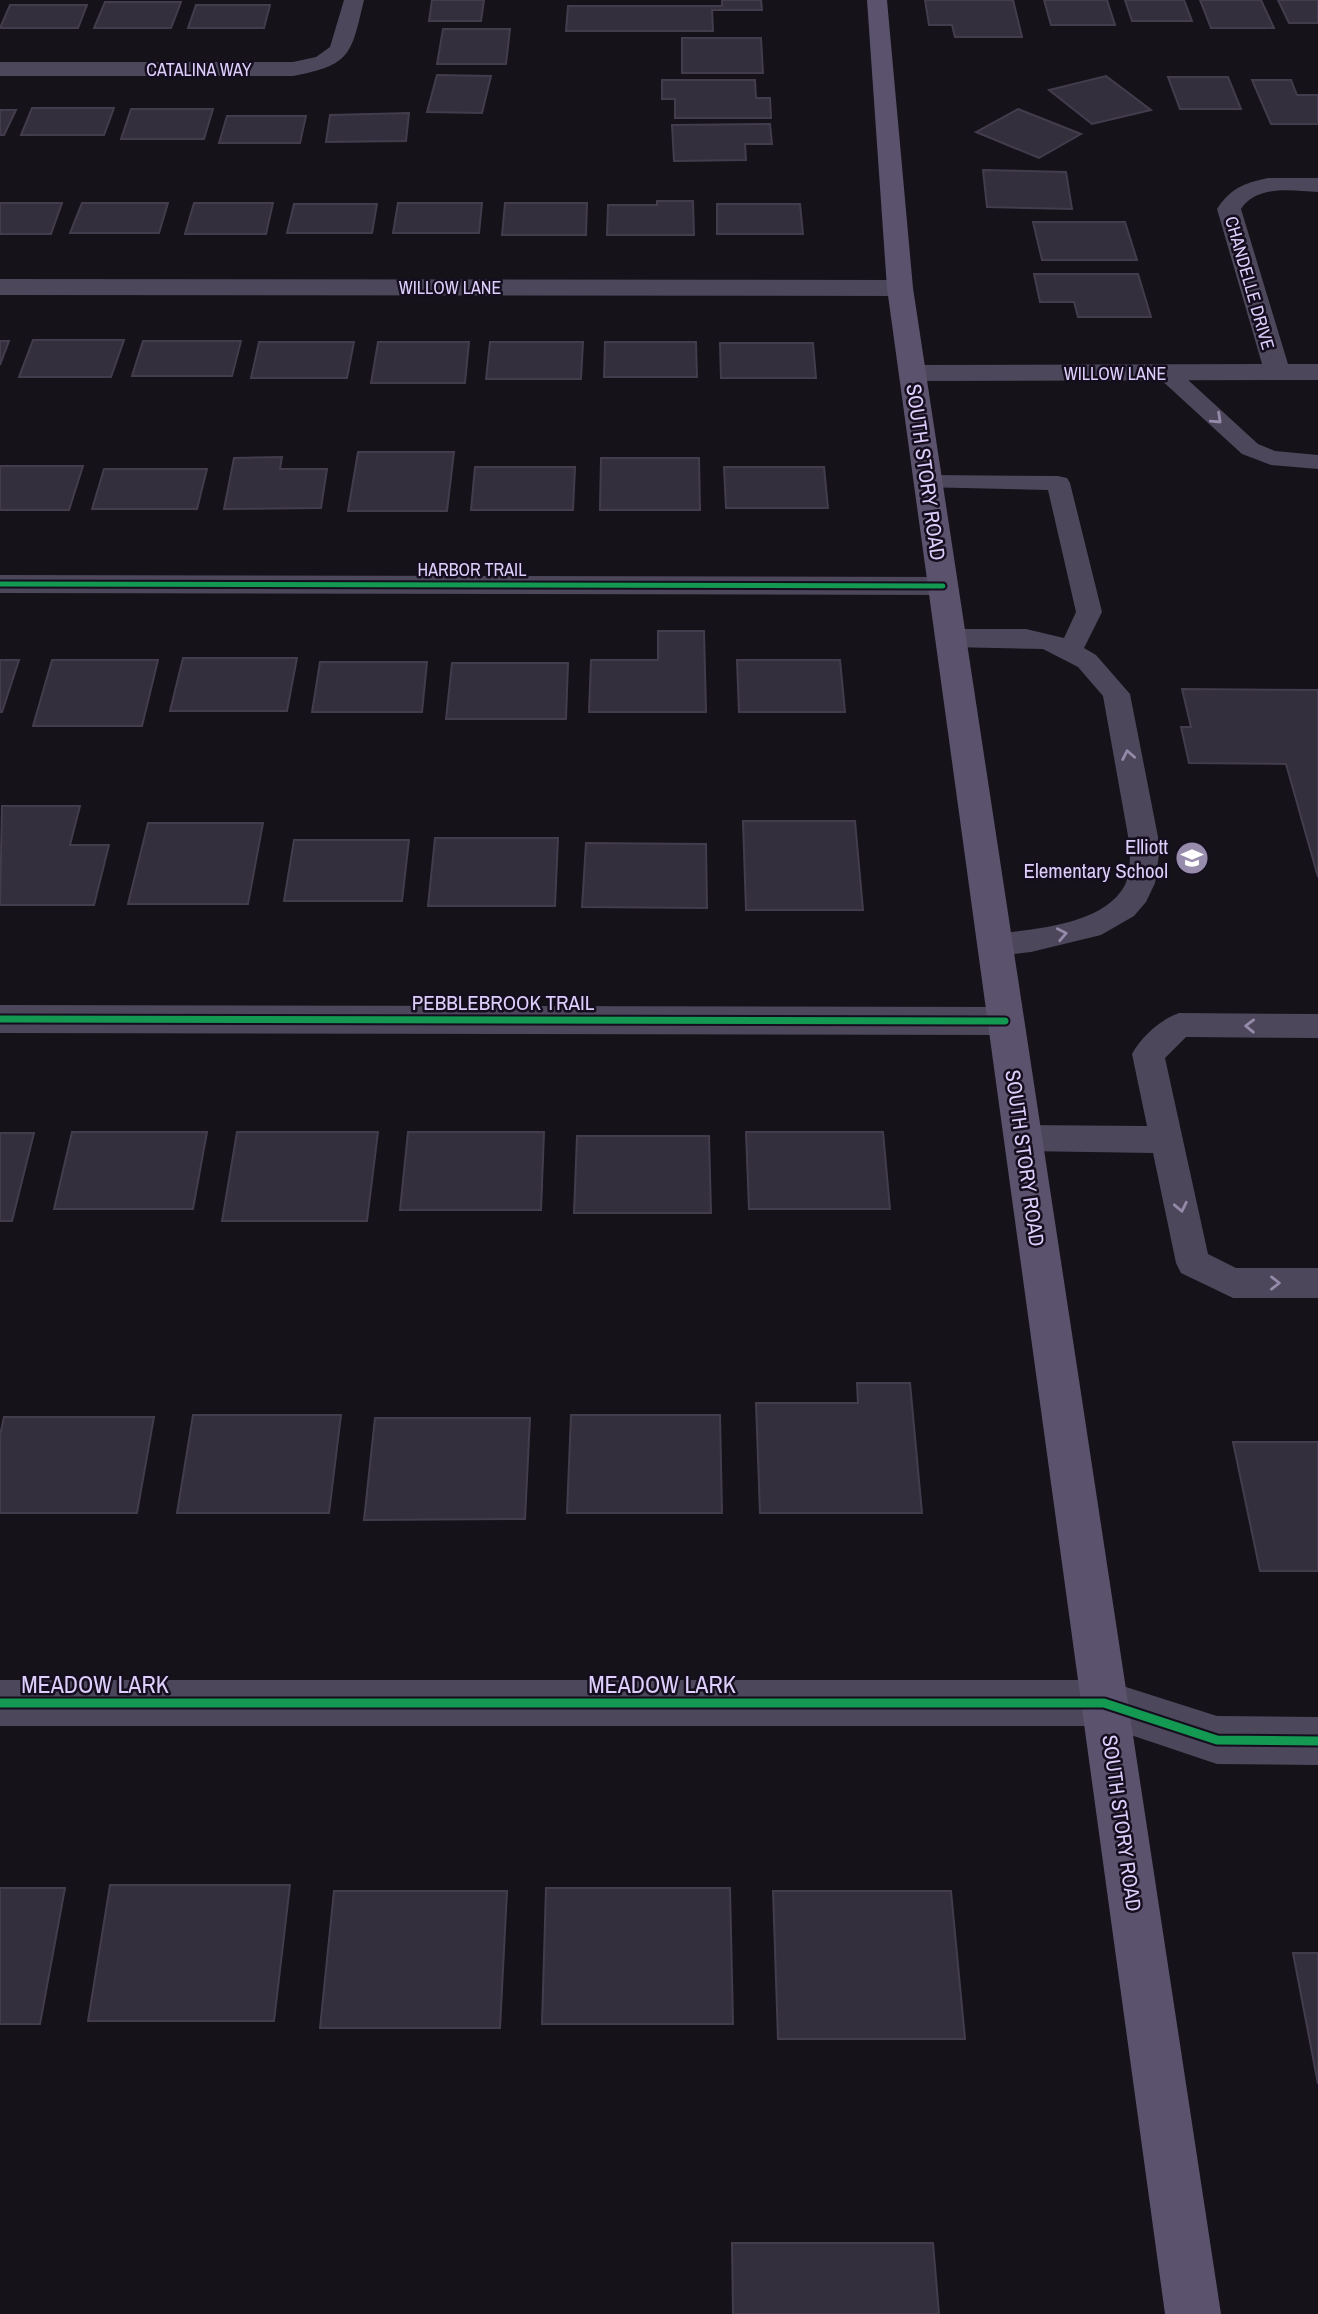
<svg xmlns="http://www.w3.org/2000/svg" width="1318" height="2314" font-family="'Archivo Narrow',sans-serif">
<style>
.building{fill:#342f3c;stroke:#433c4d;stroke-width:2}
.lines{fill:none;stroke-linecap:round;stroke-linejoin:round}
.lane{fill:#4c475a;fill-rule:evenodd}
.street{fill:#4c475a;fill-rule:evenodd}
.secondary{fill:#5b536d;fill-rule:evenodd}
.cycleway-far2-casing{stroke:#140e1e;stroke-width:9}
.cycleway-far1-casing{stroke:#140e1e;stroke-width:11}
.cycleway-casing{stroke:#140e1e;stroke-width:13}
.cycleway-far2{stroke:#139951;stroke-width:5}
.cycleway-far1{stroke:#139951;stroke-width:7}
.cycleway{stroke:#139951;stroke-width:9}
.oneway{stroke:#958aaa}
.labels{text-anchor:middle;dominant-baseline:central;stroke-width:5;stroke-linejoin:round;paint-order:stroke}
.far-street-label{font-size:18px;fill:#decefb;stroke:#140e1e}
.street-label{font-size:21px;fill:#decefb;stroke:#140e1e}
.poi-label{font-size:21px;fill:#decefb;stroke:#140e1e;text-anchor:end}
.near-street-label{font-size:24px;fill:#decefb;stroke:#140e1e}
</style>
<rect width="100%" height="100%" fill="#15121a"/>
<g class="building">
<path d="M 432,0 L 484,0 L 481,21 L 429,21 Z"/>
<path d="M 722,0 L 761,0 L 762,10 L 712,10 L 713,31 L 566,31 L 568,6 L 722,6 Z"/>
<path d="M 925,0 L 1013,0 L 1022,37 L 955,37 L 952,25 L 929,25 Z"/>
<path d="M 1044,0 L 1107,0 L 1115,25 L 1051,25 Z"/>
<path d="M 1125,0 L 1184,0 L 1192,21 L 1132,21 Z"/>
<path d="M 1200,0 L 1261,0 L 1274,28 L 1211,28 Z"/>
<path d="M 1278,0 L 1318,0 L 1318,23 L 1289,23 Z"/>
<path d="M 105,2 L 181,2 L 171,28 L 94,28 Z"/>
<path d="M 10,5 L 87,5 L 78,28 L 0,28 Z"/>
<path d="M 196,5 L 270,5 L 264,28 L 188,28 Z"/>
<path d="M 443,29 L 510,29 L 506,64 L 437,64 Z"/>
<path d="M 682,38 L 761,38 L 763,73 L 682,73 Z"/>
<path d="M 437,75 L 491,76 L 482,113 L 427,112 Z"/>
<path d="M 1106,76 L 1151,110 L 1092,124 L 1049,90 Z"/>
<path d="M 1168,77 L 1228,77 L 1241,109 L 1180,109 Z"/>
<path d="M 662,80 L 755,80 L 756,98 L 770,98 L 771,118 L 675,118 L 675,99 L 662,99 Z"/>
<path d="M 1252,80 L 1291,80 L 1297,95 L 1318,95 L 1318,124 L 1271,124 Z"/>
<path d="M 32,108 L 114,108 L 104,135 L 21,135 Z"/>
<path d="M 131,109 L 213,109 L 204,139 L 121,139 Z"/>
<path d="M 1018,109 L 1081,134 L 1039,158 L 976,132 Z"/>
<path d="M 0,110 L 16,110 L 4,135 L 0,135 Z"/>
<path d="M 409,113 L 406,141 L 326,142 L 330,115 Z"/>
<path d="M 227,116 L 306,116 L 300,143 L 219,143 Z"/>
<path d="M 770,124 L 772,144 L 745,144 L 746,160 L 674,161 L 672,125 Z"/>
<path d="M 983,170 L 1066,172 L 1072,209 L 987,207 Z"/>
<path d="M 657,201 L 693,201 L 694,235 L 607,235 L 608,205 L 657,205 Z"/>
<path d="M 0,203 L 62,203 L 51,234 L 0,234 Z"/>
<path d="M 82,203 L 168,203 L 159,233 L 70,233 Z"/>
<path d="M 194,203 L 273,203 L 266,234 L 185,234 Z"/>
<path d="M 398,203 L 482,203 L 479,233 L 393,233 Z"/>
<path d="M 505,203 L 587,203 L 586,235 L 502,235 Z"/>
<path d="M 294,204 L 377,204 L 372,233 L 287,233 Z"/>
<path d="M 717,204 L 800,204 L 803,234 L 717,234 Z"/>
<path d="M 1033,222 L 1125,222 L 1137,260 L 1042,260 Z"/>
<path d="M 1034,274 L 1138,274 L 1151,317 L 1078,317 L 1074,302 L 1040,302 Z"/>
<path d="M 33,340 L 124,340 L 111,377 L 19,377 Z"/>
<path d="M 0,341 L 9,341 L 0,365 Z"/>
<path d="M 143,341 L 241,341 L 232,376 L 132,376 Z"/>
<path d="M 259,342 L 354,342 L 347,378 L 251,378 Z"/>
<path d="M 378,342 L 469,342 L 465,383 L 371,383 Z"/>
<path d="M 490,342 L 583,342 L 581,379 L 486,379 Z"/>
<path d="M 605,342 L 696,342 L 697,377 L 604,377 Z"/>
<path d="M 720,343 L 813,343 L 816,378 L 721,378 Z"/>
<path d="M 358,452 L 454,452 L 447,511 L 348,511 Z"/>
<path d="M 282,457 L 280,469 L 327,469 L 321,508 L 224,509 L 234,458 Z"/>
<path d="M 601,458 L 699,458 L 700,510 L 600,510 Z"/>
<path d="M 0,466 L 83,466 L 69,510 L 0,510 Z"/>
<path d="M 475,467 L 575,467 L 573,510 L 471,510 Z"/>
<path d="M 724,467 L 824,467 L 828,508 L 726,508 Z"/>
<path d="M 104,469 L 207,469 L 197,509 L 92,509 Z"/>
<path d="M 658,631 L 704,631 L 706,712 L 589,712 L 591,660 L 658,660 Z"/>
<path d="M 183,658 L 297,658 L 287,711 L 170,711 Z"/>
<path d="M 0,660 L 19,660 L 2,712 L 0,712 Z"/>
<path d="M 52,660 L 158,660 L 142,726 L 33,726 Z"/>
<path d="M 737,660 L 840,660 L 845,712 L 739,712 Z"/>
<path d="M 320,662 L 427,662 L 422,712 L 312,712 Z"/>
<path d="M 452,663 L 568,663 L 566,719 L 446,719 Z"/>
<path d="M 1182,689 L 1318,690 L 1318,877 L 1286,764 L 1189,763 L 1181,727 L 1191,727 Z"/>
<path d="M 2,806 L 80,806 L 70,845 L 109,845 L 94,905 L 0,905 Z"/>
<path d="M 743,821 L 855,821 L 863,910 L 746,910 Z"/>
<path d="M 148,823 L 263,823 L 248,904 L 128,904 Z"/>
<path d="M 435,838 L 558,838 L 555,906 L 428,906 Z"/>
<path d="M 294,840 L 409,840 L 402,901 L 284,901 Z"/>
<path d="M 586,843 L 706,844 L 707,908 L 582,907 Z"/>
<path d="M 72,1132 L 207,1132 L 193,1209 L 54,1209 Z"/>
<path d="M 237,1132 L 378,1132 L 367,1221 L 222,1221 Z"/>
<path d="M 408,1132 L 544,1132 L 541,1210 L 400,1210 Z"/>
<path d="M 746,1132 L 883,1132 L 890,1209 L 749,1209 Z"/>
<path d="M 0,1133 L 34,1133 L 12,1221 L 0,1221 Z"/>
<path d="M 577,1136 L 709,1136 L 711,1213 L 574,1213 Z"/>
<path d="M 857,1383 L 910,1383 L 922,1513 L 760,1513 L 756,1403 L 858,1403 Z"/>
<path d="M 193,1415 L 341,1415 L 329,1513 L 177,1513 Z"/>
<path d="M 571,1415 L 720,1415 L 722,1513 L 567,1513 Z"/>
<path d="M 4,1417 L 154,1417 L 137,1513 L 0,1513 L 0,1435 Z"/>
<path d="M 375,1418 L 530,1418 L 525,1519 L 364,1520 Z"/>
<path d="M 1233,1442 L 1318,1442 L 1318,1571 L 1260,1571 Z"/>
<path d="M 110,1885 L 290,1885 L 274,2021 L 88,2021 Z"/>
<path d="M 0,1888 L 65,1888 L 40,2024 L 0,2024 Z"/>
<path d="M 546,1888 L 730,1888 L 733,2024 L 542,2024 Z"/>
<path d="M 334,1891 L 507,1891 L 500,2028 L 320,2028 Z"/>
<path d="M 773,1891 L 951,1891 L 965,2039 L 778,2039 Z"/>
<path d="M 1293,1953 L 1318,1953 L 1318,2084 Z"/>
<path d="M 732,2243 L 933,2243 L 939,2314 L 733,2314 Z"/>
</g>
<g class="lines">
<g class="lane">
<path d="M 1167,366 L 1175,368 L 1258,444 L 1275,451 L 1318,455 L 1318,469 L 1271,465 L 1242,454 L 1159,378 L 1156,373 L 1159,368 Z"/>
<path d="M 928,475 L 1058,476 L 1067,478 L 1070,483 L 1102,612 L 1084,648 L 1096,655 L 1130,694 L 1160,847 L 1155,883 L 1146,902 L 1134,916 L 1101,935 L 1031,952 L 995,956 L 984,953 L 980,945 L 984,937 L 995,934 C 1034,929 1104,925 1125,885 C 1130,874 1130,859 1130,847 L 1103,696 L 1078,667 L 1043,649 L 950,647 L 941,644 L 937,638 L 941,632 L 950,629 L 1026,629 L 1064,638 L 1076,612 L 1048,490 L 919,487 L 916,482 L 919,477 Z"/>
<path d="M 1179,1013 L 1318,1014 L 1318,1038 L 1186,1037 L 1165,1058 L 1208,1254 L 1236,1268 L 1318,1268 L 1318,1298 L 1233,1298 L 1181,1273 L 1176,1263 L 1153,1153 L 1023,1151 L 1011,1147 L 1007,1138 L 1011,1129 L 1023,1125 L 1147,1126 L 1132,1054 C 1141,1037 1161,1019 1179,1013 Z"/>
</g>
<g class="street">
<path d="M 344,0 L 364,0 C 351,55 351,65 293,76 L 0,76 L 0,62 L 293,62 L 316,57 L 330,47 Z"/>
<path d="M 1268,178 L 1318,178 L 1318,192 C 1293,191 1257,184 1241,209 L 1288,364 L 1318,364 L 1318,380 L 912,381 L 903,379 L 899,373 L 903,367 L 912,365 L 1262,364 L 1217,209 C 1231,188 1244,183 1268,178 Z"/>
<path d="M 0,279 L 900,280 L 909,283 L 913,288 L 909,293 L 900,296 L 0,295 Z"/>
<path d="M 0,575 L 943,577 L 954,579 L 958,586 L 954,593 L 943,595 L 0,593 Z"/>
<path d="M 0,1005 L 1005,1007 L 1018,1011 L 1023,1021 L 1018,1031 L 1005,1035 L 0,1033 Z"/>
<path d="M 0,1680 L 1104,1680 L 1217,1716 L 1318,1717 L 1318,1765 L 1217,1764 L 1104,1726 L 0,1726 Z"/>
</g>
<path class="secondary" d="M 867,0 L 887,0 L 913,288 L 1221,2314 L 1165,2314 L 887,288 Z"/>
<defs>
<path id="cycleway-far2" d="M 0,584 L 943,586"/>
<path id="cycleway-far1" d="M 0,1019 L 1005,1021"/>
<path id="cycleway" d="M 0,1703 L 1104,1703 L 1217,1740 L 1318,1741"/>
</defs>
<use href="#cycleway-far2" class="cycleway-far2-casing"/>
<use href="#cycleway-far1" class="cycleway-far1-casing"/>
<use href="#cycleway" class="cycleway-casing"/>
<use href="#cycleway-far2" class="cycleway-far2"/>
<use href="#cycleway-far1" class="cycleway-far1"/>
<use href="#cycleway" class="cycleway"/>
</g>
<defs><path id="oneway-chevron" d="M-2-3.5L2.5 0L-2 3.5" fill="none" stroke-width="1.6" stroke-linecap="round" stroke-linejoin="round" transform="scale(1.75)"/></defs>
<g class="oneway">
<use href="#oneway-chevron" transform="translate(1217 419) rotate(43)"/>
<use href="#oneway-chevron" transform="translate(1128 755) rotate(-101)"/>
<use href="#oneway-chevron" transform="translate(1062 934) rotate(-11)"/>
<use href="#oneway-chevron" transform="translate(1250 1026) rotate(-179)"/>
<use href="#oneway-chevron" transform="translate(1181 1207) rotate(78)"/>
<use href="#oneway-chevron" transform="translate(1275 1283)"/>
</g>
<defs>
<symbol id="school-disc" viewBox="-11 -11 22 22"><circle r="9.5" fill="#988cac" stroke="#140e1e"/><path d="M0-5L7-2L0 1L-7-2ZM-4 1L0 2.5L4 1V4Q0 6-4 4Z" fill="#fff"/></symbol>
</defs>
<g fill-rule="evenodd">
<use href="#school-disc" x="1173" y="839" width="38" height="38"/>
</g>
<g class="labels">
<g class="far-street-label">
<text x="199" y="69">CATALINA WAY</text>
<text transform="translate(1250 283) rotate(74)">CHANDELLE DRIVE</text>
<text x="450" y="287">WILLOW LANE</text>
<text x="1115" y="373">WILLOW LANE</text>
<text x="472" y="569">HARBOR TRAIL</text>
</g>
<g class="street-label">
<text transform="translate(926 472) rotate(82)">SOUTH STORY ROAD</text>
<text x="503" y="1002">PEBBLEBROOK TRAIL</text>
<text transform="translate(1025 1158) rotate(82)">SOUTH STORY ROAD</text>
<text transform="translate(1122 1823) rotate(82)">SOUTH STORY ROAD</text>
</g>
<g class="poi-label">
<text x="1168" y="846">Elliott<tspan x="1168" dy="24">Elementary School</tspan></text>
</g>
<g class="near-street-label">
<text x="95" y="1684">MEADOW LARK</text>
<text x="662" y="1684">MEADOW LARK</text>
</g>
</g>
</svg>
